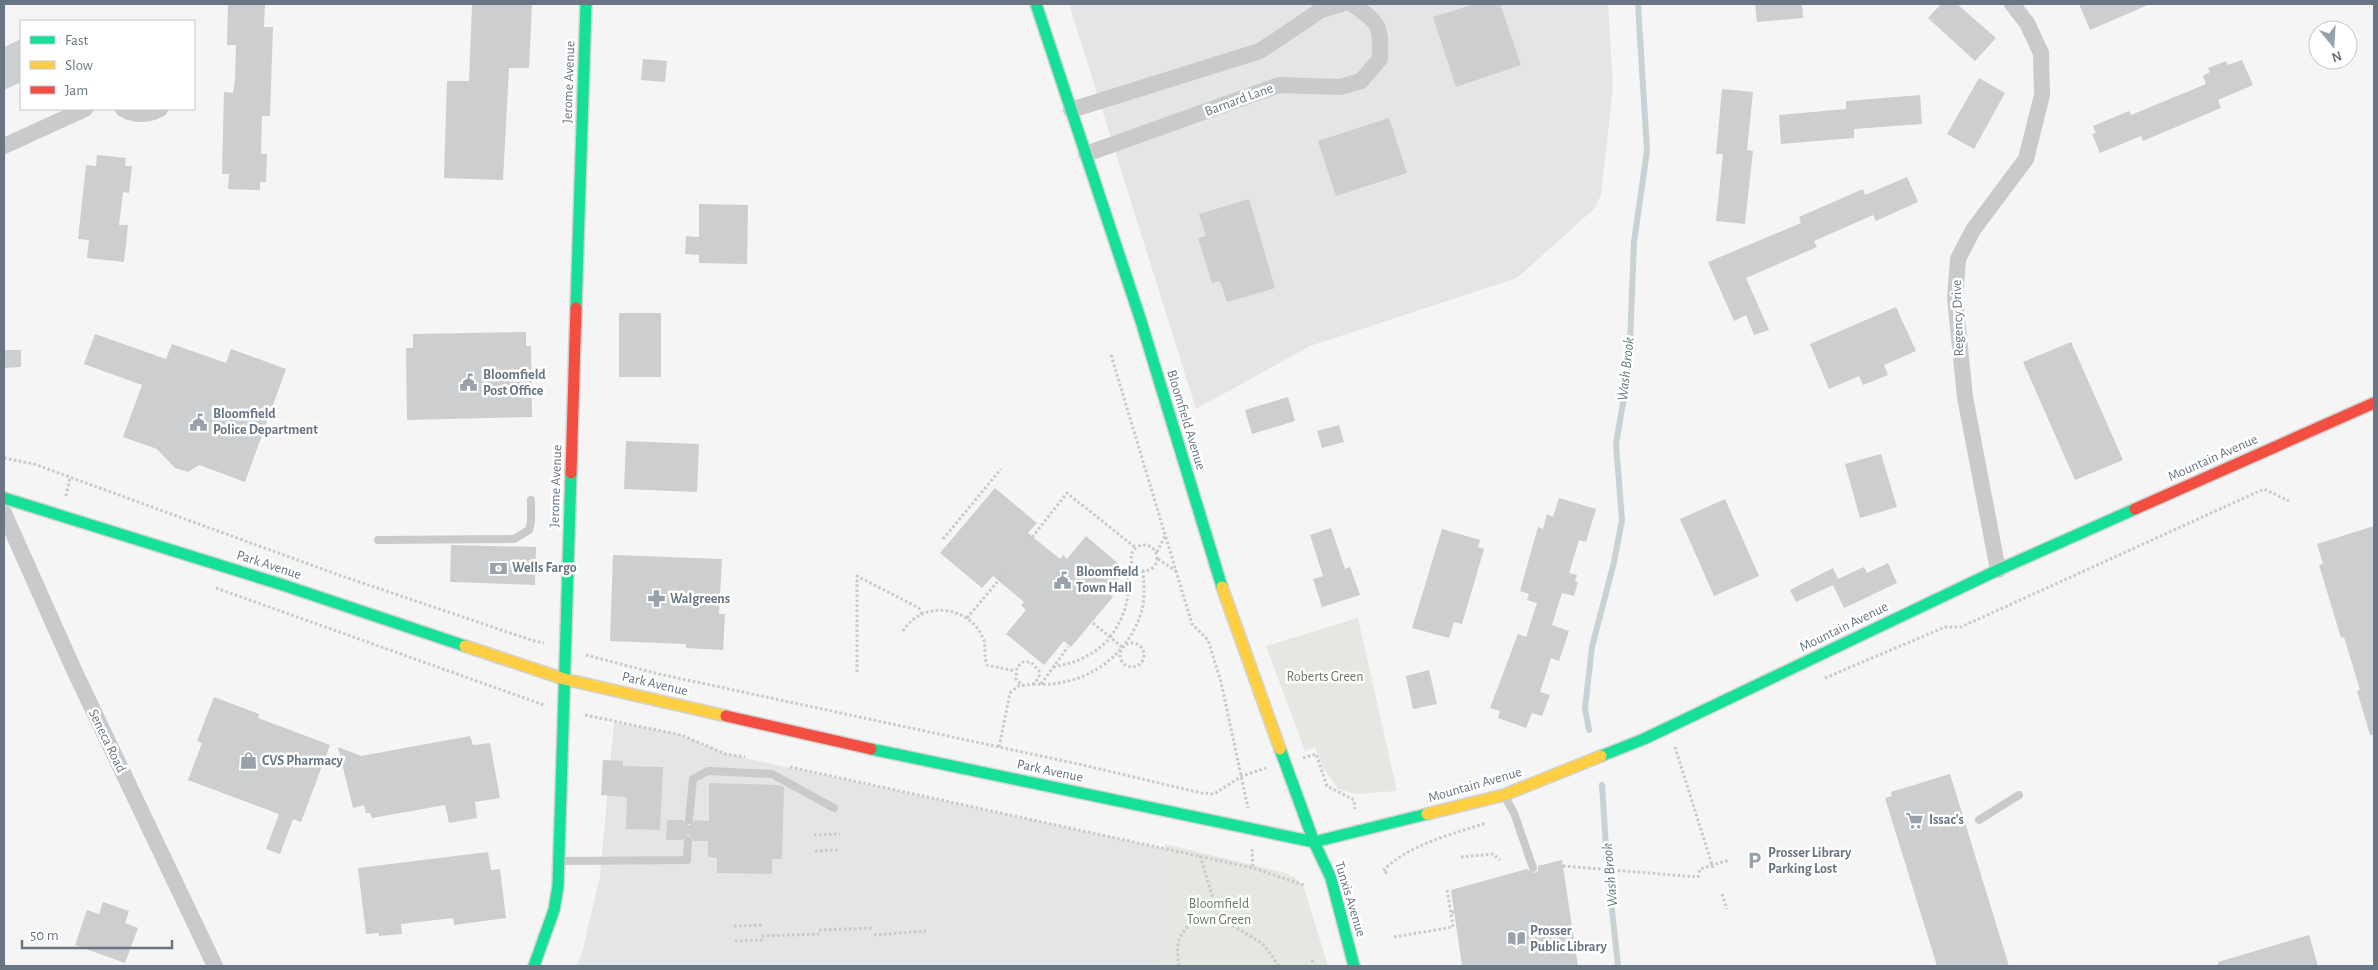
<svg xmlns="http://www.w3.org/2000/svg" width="2378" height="970" font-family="'Alegreya Sans',sans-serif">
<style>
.built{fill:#e4e5e6}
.green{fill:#e4e7e2}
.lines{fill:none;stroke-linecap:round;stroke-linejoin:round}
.stream{stroke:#cad1d4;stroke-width:6}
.building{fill:#cdcecf}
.fast-casing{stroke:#d2d3d3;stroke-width:14}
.slow-casing{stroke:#d2d3d3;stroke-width:14}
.jam-casing{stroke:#d2d3d3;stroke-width:14}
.path{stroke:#c8c9ca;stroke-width:3;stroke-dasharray:2.5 2.5;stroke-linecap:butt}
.lane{stroke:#cacacc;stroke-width:8}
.street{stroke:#cacacc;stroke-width:16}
.fast{stroke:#16e098;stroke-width:11}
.slow{stroke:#ffcf43;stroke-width:11}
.jam{stroke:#f24e42;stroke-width:11}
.labels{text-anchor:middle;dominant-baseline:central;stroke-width:5;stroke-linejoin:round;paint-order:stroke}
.street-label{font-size:14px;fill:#687582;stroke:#fff}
.poi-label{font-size:14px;font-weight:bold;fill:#687582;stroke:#fff;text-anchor:start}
.park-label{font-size:14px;fill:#6a7a67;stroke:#fff}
.water-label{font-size:15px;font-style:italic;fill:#64767e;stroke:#fff}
</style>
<rect width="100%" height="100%" fill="#f5f5f5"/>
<g class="built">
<path d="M 1069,4 L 1608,4 L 1613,88 L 1601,195 L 1594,209 L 1517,278 L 1310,346 L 1196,409 Z"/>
<path d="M 614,722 L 681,735 L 726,754 L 1165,849 L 1163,966 L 576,966 L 582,953 L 600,876 Z"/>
</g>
<g class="green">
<path d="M 1358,618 L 1397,791 L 1356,794 L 1338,789 L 1323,768 L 1315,747 L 1305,751 L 1266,646 Z"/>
<path d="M 1165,844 L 1283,872 L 1296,878 L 1304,888 L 1328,966 L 1162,966 Z"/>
</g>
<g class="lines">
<g class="stream">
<path d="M 1589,730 L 1585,708 L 1592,647 L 1614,562 L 1622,520 L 1616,444 L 1629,368 L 1634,242 L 1647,151 L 1638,4"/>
<path d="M 1602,785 L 1607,863 L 1618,966"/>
</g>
</g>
<g class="building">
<path d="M 228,4 L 265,4 L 264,27 L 273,27 L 270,116 L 262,116 L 261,154 L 267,154 L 266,182 L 260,182 L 260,190 L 228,189 L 229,174 L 222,174 L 224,92 L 233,93 L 235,80 L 236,45 L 227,45 Z"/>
<path d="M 472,4 L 532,4 L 529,68 L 509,68 L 503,180 L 444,178 L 447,81 L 469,81 Z"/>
<path d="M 1475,4 L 1500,4 L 1521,65 L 1456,87 L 1433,17 Z"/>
<path d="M 1755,4 L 1802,4 L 1803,18 L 1757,22 Z"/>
<path d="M 1941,4 L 1957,4 L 1996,38 L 1975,61 L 1928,18 Z"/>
<path d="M 2079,4 L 2150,4 L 2090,30 Z"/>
<path d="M 21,39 L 21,82 L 4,90 L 4,47 Z"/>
<path d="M 643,59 L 667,61 L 665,82 L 641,80 Z"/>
<path d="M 2242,60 L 2253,85 L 2218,100 L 2221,108 L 2143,141 L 2141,136 L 2100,153 L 2092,134 L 2096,133 L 2093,126 L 2129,111 L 2131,115 L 2206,84 L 2203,76 L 2210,72 L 2208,68 L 2226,61 L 2228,65 Z"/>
<path d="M 1979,78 L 2005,93 L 1974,149 L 1947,134 Z"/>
<path d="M 1722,89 L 1753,92 L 1747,150 L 1753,151 L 1745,224 L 1716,221 L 1723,154 L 1716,154 Z"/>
<path d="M 1920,95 L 1922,124 L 1854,129 L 1854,138 L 1781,144 L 1779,115 L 1846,109 L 1846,101 Z"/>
<path d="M 1389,118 L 1407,173 L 1336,196 L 1318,141 Z"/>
<path d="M 97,155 L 126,158 L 125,166 L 132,166 L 129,193 L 123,192 L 119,225 L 128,225 L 124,262 L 87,258 L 89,240 L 78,239 L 86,165 L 96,166 Z"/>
<path d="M 1907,177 L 1918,202 L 1876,221 L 1873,215 L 1814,241 L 1817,247 L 1746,278 L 1769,330 L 1754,335 L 1746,315 L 1734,321 L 1708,262 L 1801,223 L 1799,217 L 1863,189 L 1865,195 Z"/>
<path d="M 1249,199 L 1275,288 L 1227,302 L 1220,281 L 1212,283 L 1198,238 L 1206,236 L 1199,214 Z"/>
<path d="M 699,204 L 748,205 L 747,264 L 699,263 L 699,255 L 685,254 L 686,236 L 699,237 Z"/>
<path d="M 1896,307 L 1916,351 L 1884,365 L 1888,375 L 1863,385 L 1859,376 L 1829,389 L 1810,344 Z"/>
<rect x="619" y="313" width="42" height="64"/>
<path d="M 526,332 L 526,346 L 531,346 L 532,417 L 407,420 L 406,348 L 413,348 L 413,334 Z"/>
<path d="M 95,334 L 166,359 L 172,344 L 226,363 L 231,349 L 286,369 L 245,482 L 199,465 L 188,472 L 175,468 L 157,449 L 123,437 L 142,385 L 84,364 Z"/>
<path d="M 2071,342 L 2123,460 L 2075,480 L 2023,362 Z"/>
<path d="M 4,350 L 21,350 L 21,367 L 4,368 Z"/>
<path d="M 1288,397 L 1295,421 L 1252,434 L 1245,410 Z"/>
<path d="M 1339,425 L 1344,442 L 1322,448 L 1317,431 Z"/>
<path d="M 626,441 L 699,444 L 697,492 L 624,489 Z"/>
<path d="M 1881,454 L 1897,507 L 1860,518 L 1845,464 Z"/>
<path d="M 995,488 L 1037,523 L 1028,533 L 1060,559 L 1063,555 L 1067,559 L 1086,536 L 1126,570 L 1108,592 L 1113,597 L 1071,647 L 1064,641 L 1044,665 L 1006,634 L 1026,610 L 1021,605 L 1024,602 L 993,576 L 982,588 L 940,553 Z"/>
<path d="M 1559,498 L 1596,509 L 1586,542 L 1579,540 L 1569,573 L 1577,575 L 1575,581 L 1578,582 L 1574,596 L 1562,593 L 1552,625 L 1569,631 L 1559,661 L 1551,658 L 1540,692 L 1550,695 L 1542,716 L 1532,713 L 1526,728 L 1498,718 L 1500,711 L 1490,708 L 1518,634 L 1526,637 L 1537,603 L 1527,600 L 1529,594 L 1520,591 L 1538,527 L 1543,529 L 1547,514 L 1553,517 Z"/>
<path d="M 1725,499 L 1759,576 L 1714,596 L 1680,519 Z"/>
<path d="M 2374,526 L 2374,735 L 2370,735 L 2357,691 L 2360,690 L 2344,637 L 2341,638 L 2319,565 L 2323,564 L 2317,544 Z"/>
<path d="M 1331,528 L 1345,569 L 1350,567 L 1360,595 L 1322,607 L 1313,579 L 1323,576 L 1310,535 Z"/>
<path d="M 1442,529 L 1480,540 L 1478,547 L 1484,549 L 1462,624 L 1454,622 L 1449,638 L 1412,628 Z"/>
<path d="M 451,545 L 536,547 L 535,585 L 450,582 Z"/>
<path d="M 613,555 L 722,559 L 719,614 L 725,614 L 723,650 L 686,648 L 686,644 L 610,641 Z"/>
<path d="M 1888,563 L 1897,583 L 1844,608 L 1833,585 L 1796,602 L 1790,590 L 1833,568 L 1838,579 L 1864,567 L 1867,573 Z"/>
<path d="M 1429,670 L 1437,704 L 1413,709 L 1406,676 Z"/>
<path d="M 214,697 L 259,714 L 258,718 L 330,745 L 301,822 L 293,819 L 280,854 L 266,849 L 279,814 L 188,780 L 202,743 L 197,741 Z"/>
<path d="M 470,736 L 473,745 L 490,743 L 500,798 L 475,802 L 477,818 L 449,823 L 445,805 L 372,818 L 370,813 L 366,813 L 364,805 L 353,808 L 338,747 L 361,756 Z"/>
<path d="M 603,760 L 623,761 L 623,766 L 663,767 L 660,830 L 626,829 L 627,797 L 601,795 Z"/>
<path d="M 1950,774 L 2009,966 L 1937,966 L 1885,798 L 1892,796 L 1891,792 Z"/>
<path d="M 709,783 L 780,785 L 784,787 L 782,859 L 772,859 L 772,874 L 717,873 L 717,858 L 708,857 L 708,841 L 694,841 L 691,836 L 688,834 L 682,840 L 666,840 L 667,820 L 683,820 L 689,826 L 695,820 L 709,821 Z"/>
<path d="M 488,852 L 491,870 L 500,869 L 506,918 L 454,925 L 453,918 L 401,924 L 402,934 L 379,936 L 379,933 L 366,934 L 358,868 Z"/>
<path d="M 1562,860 L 1578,966 L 1462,966 L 1451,890 L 1527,869 L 1534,873 L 1538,871 L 1538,866 Z"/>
<path d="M 103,902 L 129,911 L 125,923 L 138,928 L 125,963 L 75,945 L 87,910 L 99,914 Z"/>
<path d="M 2309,935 L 2318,966 L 2218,966 L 2218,962 Z"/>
</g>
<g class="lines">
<defs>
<g id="fast">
<path d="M 1036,4 L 1141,321 L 1222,587"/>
<path d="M 576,308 L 586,4"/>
<path d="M 4,498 L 280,584 L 465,646"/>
<path d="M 871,749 L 1314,842 L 1427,814"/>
<path d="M 1280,749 L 1314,842 L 1331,878 L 1354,966"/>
<path d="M 1601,756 L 1644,739 L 1998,570 L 2135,509"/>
<path d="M 534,966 L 554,910 L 558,886 L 571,473"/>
</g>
<g id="slow">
<path d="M 1222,587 L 1280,749"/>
<path d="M 465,646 L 564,679 L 726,716"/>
<path d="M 1427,814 L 1504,795 L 1601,756"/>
</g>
<g id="jam">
<path d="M 571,473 L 576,308"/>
<path d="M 2135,509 L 2374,403"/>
<path d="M 726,716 L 871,749"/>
</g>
</defs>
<use href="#fast" class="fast-casing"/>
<use href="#slow" class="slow-casing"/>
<use href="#jam" class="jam-casing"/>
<g class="path">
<path d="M 1111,355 L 1192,624 L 1208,640 L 1221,682 L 1248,808"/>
<path d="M 4,458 L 34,464 L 336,574 L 531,640 L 544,643"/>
<path d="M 66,496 L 70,477"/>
<path d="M 943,539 L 1001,469"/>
<circle cx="1144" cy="558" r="13"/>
<path d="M 1026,545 L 1067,493 L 1136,548"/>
<path d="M 1157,552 L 1165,536"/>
<path d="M 1158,559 L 1176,571"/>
<path d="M 216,588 L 544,705"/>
<path d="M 1113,594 L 1136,568"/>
<path d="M 967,618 L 1004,574"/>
<path d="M 1093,623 L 1122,647"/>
<path d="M 903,631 C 922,600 969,605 983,638 C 987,646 983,656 987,665 L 1015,671"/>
<path d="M 1110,637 C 1124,619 1130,599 1128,576"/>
<circle cx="1132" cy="655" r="12"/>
<path d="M 586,655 L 659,674 L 1083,765 L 1201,793 L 1214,794 L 1242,776 L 1266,768"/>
<path d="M 1053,667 C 1076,663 1094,655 1110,638"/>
<path d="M 857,672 L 857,576 L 919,608 L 922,614"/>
<path d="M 1825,678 L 1945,627 L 1961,627 L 2264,489 L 2289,501"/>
<path d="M 1033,684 C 1083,688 1128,658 1142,610 C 1145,597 1144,584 1143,571"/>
<path d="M 1041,684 L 1068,647"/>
<path d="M 585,715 L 681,735 L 726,754 L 745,757"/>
<path d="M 999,747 L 1010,693 L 1018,686 L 1033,684 L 1039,678 L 1039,671 L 1031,662 L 1023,662 L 1017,667 L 1016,679 L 1022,685"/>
<path d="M 1675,747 L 1713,868"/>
<path d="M 1303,758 L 1316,754 L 1327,786 L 1354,800 L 1355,809"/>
<path d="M 790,767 L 1253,868"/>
<path d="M 814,835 L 840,834"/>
<path d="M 1252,849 L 1253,868 L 1304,885"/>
<path d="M 815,851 L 840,850"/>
<path d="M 1200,856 L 1219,917 L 1263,944 L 1279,966"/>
<path d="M 1461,857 L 1493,854 L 1500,860"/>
<path d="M 1563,866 L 1698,877 L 1700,869 L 1729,860"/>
<path d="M 1387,873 L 1383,871 C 1405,846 1455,833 1486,823"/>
<path d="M 1447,890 L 1451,913"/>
<path d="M 1722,894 L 1727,909"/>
<path d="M 734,926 L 762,925"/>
<path d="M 819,930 L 874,928"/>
<path d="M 874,935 L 926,931"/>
<path d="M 762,936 L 819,934"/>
<path d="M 1394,937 L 1453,927 L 1451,913 L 1454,912"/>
<path d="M 735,941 L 763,940"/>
<path d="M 1312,960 L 1314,966"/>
<path d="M 1179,966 C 1176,943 1177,936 1194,921 L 1205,921 L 1219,917"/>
</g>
<g class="lane">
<path d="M 378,540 L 514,539 L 529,530 L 531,522 L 531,500"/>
<path d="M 1505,797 L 1514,813 L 1533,868"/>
<path d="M 689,820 L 693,779 L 708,771 L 772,774 L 834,808"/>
<path d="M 1979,820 L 2019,795"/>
<path d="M 561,861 L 687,860 L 688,840"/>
</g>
<g class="street">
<path d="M 123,109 C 135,116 148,115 160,109"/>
<path d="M 1071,110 L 1260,51 L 1321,10 L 1342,4"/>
<path d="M 4,146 L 85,109"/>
<path d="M 1086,154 L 1279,85 L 1340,87 L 1361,81 L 1380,59 C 1381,26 1380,23 1352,4"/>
<path d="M 4,513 L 74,670 L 215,966"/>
<path d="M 1998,570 L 1965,397 L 1955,298 L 1958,259 L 1973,230 L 2026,159 L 2042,95 L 2041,53 L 2027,23 L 2012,4"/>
</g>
<use href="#fast" class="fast"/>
<use href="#slow" class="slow"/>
<use href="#jam" class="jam"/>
</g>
<defs>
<symbol id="civic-bare" viewBox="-9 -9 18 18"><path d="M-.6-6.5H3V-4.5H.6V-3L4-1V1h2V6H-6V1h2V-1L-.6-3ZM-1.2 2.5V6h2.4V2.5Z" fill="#99a2aa" stroke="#fff" stroke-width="2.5" paint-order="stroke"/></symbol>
<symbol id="bank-bare" viewBox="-9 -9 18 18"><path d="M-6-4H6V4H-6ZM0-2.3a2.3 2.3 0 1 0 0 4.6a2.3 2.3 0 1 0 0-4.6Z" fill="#99a2aa" stroke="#fff" stroke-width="2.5" paint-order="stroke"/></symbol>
<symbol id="pharmacy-bare" viewBox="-9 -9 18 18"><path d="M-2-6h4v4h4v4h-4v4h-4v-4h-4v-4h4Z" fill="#99a2aa" stroke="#fff" stroke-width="2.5" paint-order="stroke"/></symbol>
<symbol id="shop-bare" viewBox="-9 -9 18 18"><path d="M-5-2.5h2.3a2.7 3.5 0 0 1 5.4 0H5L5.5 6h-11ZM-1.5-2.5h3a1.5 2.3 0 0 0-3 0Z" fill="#99a2aa" stroke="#fff" stroke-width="2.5" paint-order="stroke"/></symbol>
<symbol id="supermarket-bare" viewBox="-9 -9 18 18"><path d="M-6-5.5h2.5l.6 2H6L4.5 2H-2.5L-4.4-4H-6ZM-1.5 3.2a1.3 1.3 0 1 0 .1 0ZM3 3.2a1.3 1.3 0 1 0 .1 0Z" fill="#99a2aa" stroke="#fff" stroke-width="2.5" paint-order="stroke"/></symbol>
<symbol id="parking-bare" viewBox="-9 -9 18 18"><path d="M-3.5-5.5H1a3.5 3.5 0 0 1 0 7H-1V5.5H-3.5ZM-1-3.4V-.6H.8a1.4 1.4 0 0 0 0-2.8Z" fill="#99a2aa" stroke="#fff" stroke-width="2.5" paint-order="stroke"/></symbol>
<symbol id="library-bare" viewBox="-9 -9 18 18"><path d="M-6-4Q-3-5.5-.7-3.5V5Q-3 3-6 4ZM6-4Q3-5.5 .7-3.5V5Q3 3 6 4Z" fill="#99a2aa" stroke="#fff" stroke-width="2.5" paint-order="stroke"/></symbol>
</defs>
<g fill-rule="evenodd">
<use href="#civic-bare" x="456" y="370" width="25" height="25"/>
<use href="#civic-bare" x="186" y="410" width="25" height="25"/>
<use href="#bank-bare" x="486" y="556" width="25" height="25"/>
<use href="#civic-bare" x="1050" y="568" width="25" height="25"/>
<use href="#pharmacy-bare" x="644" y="586" width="25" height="25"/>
<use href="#shop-bare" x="236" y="748" width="25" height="25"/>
<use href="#supermarket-bare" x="1902" y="808" width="25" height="25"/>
<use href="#parking-bare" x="1742" y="848" width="25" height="25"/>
<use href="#library-bare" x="1504" y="926" width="25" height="25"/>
</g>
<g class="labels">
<g class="street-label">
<text transform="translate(569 82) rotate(-88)">Jerome Avenue</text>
<text transform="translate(1239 100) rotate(-20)">Barnard Lane</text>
<text transform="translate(1958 318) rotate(-92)">Regency Drive</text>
<text transform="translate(1186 420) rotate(73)">Bloomfield Avenue</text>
<text transform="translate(2213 458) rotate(-24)">Mountain Avenue</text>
<text transform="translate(556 486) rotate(-88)">Jerome Avenue</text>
<text transform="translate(269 565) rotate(18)">Park Avenue</text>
<text transform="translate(1844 627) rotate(-26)">Mountain Avenue</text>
<text transform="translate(655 684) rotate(13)">Park Avenue</text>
<text transform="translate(107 741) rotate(64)">Seneca Road</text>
<text transform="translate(1050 771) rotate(12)">Park Avenue</text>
<text transform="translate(1475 785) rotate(-16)">Mountain Avenue</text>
<text transform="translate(1350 899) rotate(73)">Tunxis Avenue</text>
</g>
<g class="poi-label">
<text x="483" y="375">Bloomfield<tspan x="483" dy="16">Post Office</tspan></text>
<text x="213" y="414">Bloomfield<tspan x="213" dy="16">Police Department</tspan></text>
<text x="512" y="568">Wells Fargo</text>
<text x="1076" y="572">Bloomfield<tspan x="1076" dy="16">Town Hall</tspan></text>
<text x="670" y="599">Walgreens</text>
<text x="262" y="761">CVS Pharmacy</text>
<text x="1929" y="820">Issac's</text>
<text x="1768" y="853">Prosser Library<tspan x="1768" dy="16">Parking Lost</tspan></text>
<text x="1530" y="931">Prosser<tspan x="1530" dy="16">Public Library</tspan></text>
</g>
<g class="park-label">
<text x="1325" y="677">Roberts Green</text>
<text x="1219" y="904">Bloomfield<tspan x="1219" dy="16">Town Green</tspan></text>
</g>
<g class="water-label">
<text transform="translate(1626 369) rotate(-84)">Wash Brook</text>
<text transform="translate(1610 875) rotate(-95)">Wash Brook</text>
</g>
</g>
<rect width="2378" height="970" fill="none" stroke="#687582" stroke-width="10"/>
<rect x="20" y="20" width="175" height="90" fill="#ffffff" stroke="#c3c8cd"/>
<rect x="30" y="36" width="25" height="8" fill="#16e098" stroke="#c3c8cd"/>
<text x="65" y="45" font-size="15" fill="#687582">Fast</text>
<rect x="30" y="61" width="25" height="8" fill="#ffcf43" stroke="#c3c8cd"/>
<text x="65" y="70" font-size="15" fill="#687582">Slow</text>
<rect x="30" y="86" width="25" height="8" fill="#f24e42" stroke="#c3c8cd"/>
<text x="65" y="95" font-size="15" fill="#687582">Jam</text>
<g transform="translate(2333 45) rotate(162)"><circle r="24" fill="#ffffff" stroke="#c3c8cd"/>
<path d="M0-4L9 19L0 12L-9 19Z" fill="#99a2aa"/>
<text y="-8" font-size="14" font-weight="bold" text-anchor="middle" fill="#687582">N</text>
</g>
<path d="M22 940v8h150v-8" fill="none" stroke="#687582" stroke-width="2.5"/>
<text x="30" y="940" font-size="15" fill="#687582" stroke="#ffffff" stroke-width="4" paint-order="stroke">50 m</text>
</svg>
